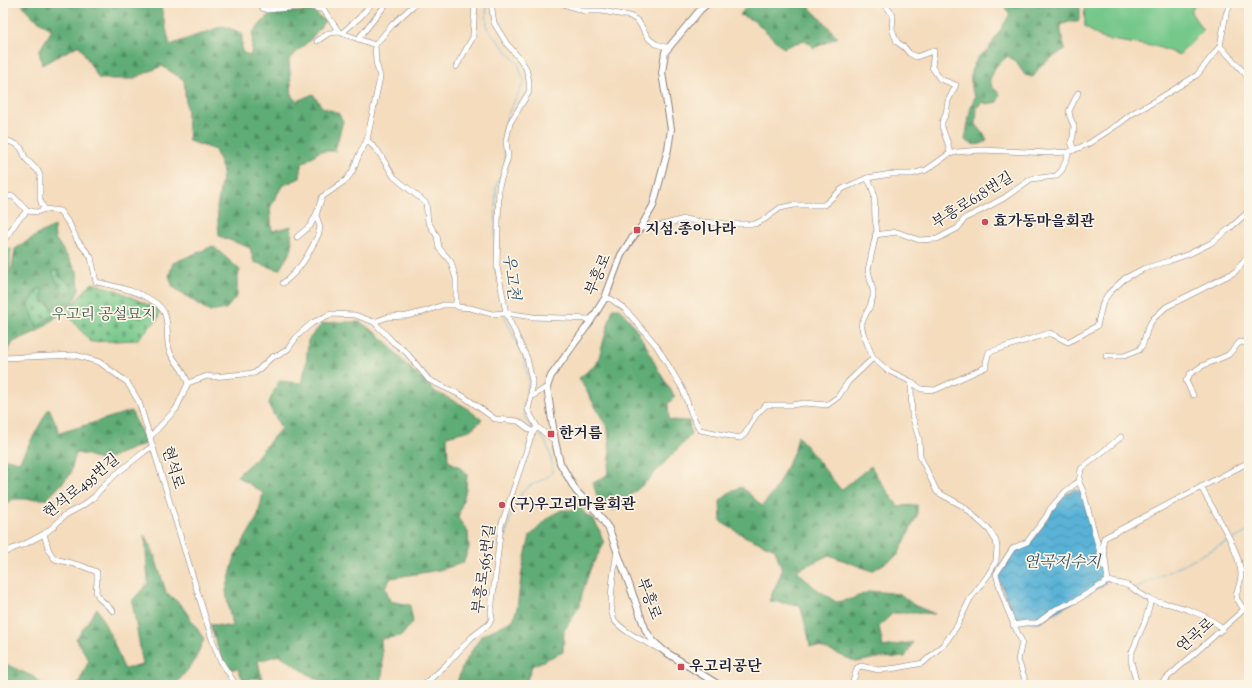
<svg xmlns="http://www.w3.org/2000/svg" width="1252" height="688" font-family="'Sorts Mill Goudy','Noto Serif KR',serif">
<style>
.forest{fill:url(#forest-firs);stroke:#406758}
.cemetery{fill:url(#cemetery-stones);stroke:#4b7462}
.green{fill:#74c78a;stroke:#4b7462}
.water{fill:url(#water-waves);stroke:#3e6a89}
.lines{fill:none;stroke-linecap:round;stroke-linejoin:round}
.stream{stroke:#5ab3d7;stroke-width:1}
.minor-casing{stroke:#8b7f7c;stroke-width:6}
.major-casing{stroke:#8b7f7c;stroke-width:8}
.minor{stroke:#fff;stroke-width:5}
.major{stroke:#fff;stroke-width:6}
.poi-dot{fill:#d1495b;stroke:#fcf5e5;stroke-width:1.5}
.labels{text-anchor:middle;dominant-baseline:central;stroke-width:3.5;stroke-linejoin:round;paint-order:stroke}
.street-label{font-size:15px;fill:#22223b;stroke:#fcf5e5}
.poi-label{font-size:15px;font-weight:bold;fill:#22223b;stroke:#fcf5e5;text-anchor:start}
.park-label{font-size:15px;fill:#3f5c57;stroke:#fcf5e5}
.water-label{font-size:16px;font-style:italic;fill:#365572;stroke:#fcf5e5}
</style>
<defs>
<pattern id="forest-firs" width="22" height="20" patternUnits="userSpaceOnUse"><rect width="22" height="20" fill="#5fac76"/><path d="M5 1l3.5 6h-7zM16 11l3.5 6h-7z" fill="#4e8c62"/></pattern>
<pattern id="cemetery-stones" width="16" height="16" patternUnits="userSpaceOnUse"><rect width="16" height="16" fill="#74c78a"/><path d="M2 7V4a2 2 0 0 1 4 0v3zM10 15v-3a2 2 0 0 1 4 0v3z" fill="#5fa172"/></pattern>
<pattern id="water-waves" width="16" height="10" patternUnits="userSpaceOnUse"><rect width="16" height="10" fill="#5ab3d7"/><path d="M0 5q4-4 8 0t8 0" fill="none" stroke="#4a91b0"/></pattern>
</defs>
<rect width="100%" height="100%" fill="#fcf5e5"/>
<filter id="ink" filterUnits="userSpaceOnUse"><feTurbulence type="fractalNoise" baseFrequency=".025" numOctaves="2"/><feDisplacementMap in="SourceGraphic" scale="8" xChannelSelector="R" yChannelSelector="G"/><feConvolveMatrix kernelMatrix="1 2 1 2 8 2 1 2 1" color-interpolation-filters="sRGB"/></filter>
<filter id="wash" filterUnits="userSpaceOnUse"><feTurbulence type="fractalNoise" baseFrequency=".012" numOctaves="4" result="noise"/><feDisplacementMap in="SourceGraphic" scale="16" xChannelSelector="R" yChannelSelector="G"/><feGaussianBlur stdDeviation="0.9" result="paint"/><feColorMatrix in="noise" values="0 0 0 0 0 0 0 0 0 0 0 0 0 0 0 0 0 1.4 0 .05"/><feComposite in="paint" operator="in"/></filter>
<g filter="url(#wash)">
<rect width="100%" height="100%" fill="#f4dcbd"/>
<g class="forest">
<path d="M 23,3 L 160,3 L 170,45 L 223,26 L 242,33 L 242,52 L 251,56 L 253,32 L 271,13 L 313,11 L 325,21 L 310,40 L 289,59 L 292,97 L 297,101 L 313,94 L 322,107 L 338,113 L 343,121 L 335,151 L 320,151 L 302,164 L 300,178 L 282,186 L 270,208 L 272,231 L 291,226 L 292,249 L 279,270 L 254,262 L 250,248 L 219,236 L 217,208 L 223,171 L 215,150 L 189,141 L 184,80 L 162,66 L 132,79 L 99,79 L 79,45 L 42,65 L 39,51 L 52,30 L 32,16 L 22,5 Z"/>
<path d="M 749,3 L 812,3 L 810,8 L 838,37 L 814,48 L 804,40 L 783,48 L 755,21 L 740,15 Z"/>
<path d="M 1010,3 L 1080,3 L 1080,17 L 1078,22 L 1069,22 L 1061,25 L 1061,32 L 1065,49 L 1041,65 L 1033,77 L 1025,75 L 1015,61 L 1008,56 L 996,66 L 990,79 L 992,87 L 1000,94 L 997,102 L 987,104 L 982,102 L 977,108 L 976,124 L 983,133 L 987,141 C 978,146 973,146 965,140 L 971,106 L 975,97 L 971,88 L 971,71 L 978,57 L 988,50 L 1010,14 L 1005,8 Z"/>
<path d="M 54,226 L 55,238 L 77,271 L 79,289 L 73,304 L 38,331 L 13,342 L 7,353 L 3,353 L 3,276 L 12,269 L 15,249 L 40,233 Z"/>
<path d="M 213,246 L 240,270 L 237,278 L 237,296 L 226,309 L 210,312 L 173,287 L 169,276 L 173,263 Z"/>
<path d="M 613,308 L 619,308 L 632,323 L 647,347 L 658,370 L 675,397 L 668,404 L 669,420 L 689,421 L 691,435 L 648,480 L 614,510 L 600,506 L 593,483 L 607,475 L 610,459 L 608,429 L 579,378 L 597,364 Z"/>
<path d="M 334,322 L 360,322 L 379,335 L 405,363 L 436,392 L 464,406 L 482,420 L 470,430 L 447,436 L 448,461 L 458,466 L 467,474 L 466,489 L 458,518 L 468,532 L 469,548 L 463,563 L 439,570 L 391,578 L 385,587 L 390,601 L 410,605 L 413,622 L 401,636 L 381,639 L 383,667 L 381,685 L 327,685 L 308,674 L 280,655 L 258,661 L 262,679 L 252,678 L 244,682 L 238,669 C 235,668 232,670 228,670 L 218,649 L 210,624 L 232,627 L 226,591 L 235,556 L 258,516 L 263,493 L 237,476 L 255,459 L 281,428 L 268,404 L 279,381 L 301,383 L 306,366 L 308,340 L 322,324 Z"/>
<path d="M 49,408 L 60,433 L 131,411 L 147,443 L 101,461 L 88,455 L 76,453 L 70,475 L 47,499 L 13,499 L 3,507 L 3,458 L 19,462 Z"/>
<path d="M 798,436 L 841,490 L 871,466 L 878,478 L 898,506 L 917,505 L 917,515 L 898,555 L 872,571 L 829,555 L 797,570 L 814,587 L 836,602 L 851,599 L 871,591 L 900,594 L 914,605 L 935,614 L 922,613 L 893,613 L 879,626 L 883,647 L 913,642 L 905,657 L 877,658 L 857,662 L 823,648 L 810,646 L 808,634 L 800,605 L 769,601 L 782,571 L 775,549 L 746,537 L 721,522 L 720,501 L 733,490 L 742,487 L 762,506 L 773,493 L 779,482 L 795,449 Z"/>
<path d="M 578,504 L 586,515 L 593,519 L 599,529 L 604,544 L 591,567 L 583,590 L 580,605 L 564,631 L 563,652 L 532,666 L 526,683 L 527,685 L 456,685 L 463,665 L 481,636 L 513,620 L 517,608 L 522,570 L 530,536 L 550,516 L 562,510 L 574,510 Z"/>
<path d="M 145,536 L 152,548 L 166,592 L 182,606 L 204,639 L 194,662 L 175,685 L 78,685 L 89,660 L 76,639 L 97,608 L 113,641 L 124,669 L 143,665 L 132,601 L 148,583 Z"/>
<path d="M 3,663 L 34,677 L 43,685 L 3,685 Z"/>
</g>
<g class="cemetery">
<path d="M 3,248 L 11,249 L 10,256 L 10,269 L 3,271 Z"/>
<path d="M 59,270 L 58,276 L 66,281 L 74,290 L 68,295 L 60,288 L 53,273 L 53,271 Z"/>
<path d="M 92,283 L 118,291 L 159,310 L 159,318 L 137,340 L 91,342 L 67,314 L 78,298 Z"/>
<path d="M 42,289 L 42,300 L 51,307 L 62,305 L 68,302 L 69,304 L 64,306 L 37,327 L 29,304 L 34,297 L 36,290 Z"/>
</g>
<path class="green" d="M 1084,3 L 1196,3 L 1191,12 L 1203,31 L 1179,55 L 1158,47 L 1103,39 L 1085,27 Z"/>
<path class="water" d="M 1075,489 L 1082,492 L 1106,583 L 1037,623 L 1015,619 L 998,577 L 1013,552 L 1031,543 L 1058,503 L 1065,495 Z"/>
<g class="lines">
<g class="stream">
<path d="M 486,3 L 487,28 L 518,64 L 524,82 L 507,116 L 503,138 L 505,160"/>
<path d="M 495,246 L 496,187 L 499,178"/>
<path d="M 495,268 L 498,282"/>
<path d="M 504,315 L 524,359 L 529,381 L 523,406 L 525,420 L 533,428"/>
<path d="M 506,536 C 509,522 515,496 528,487 C 536,482 545,480 552,473 C 553,459 548,441 537,431"/>
<path d="M 1232,540 L 1249,531"/>
<path d="M 1135,589 L 1229,541"/>
</g>
</g>
</g>
<g filter="url(#ink)">
<g class="lines">
<defs>
<g id="minor">
<path d="M 319,3 L 339,32 L 375,45 L 393,24 L 416,3"/>
<path d="M 491,3 L 494,23 L 507,44 L 520,59 L 526,68 L 529,81 L 529,92 L 510,123 L 506,141 L 508,157 L 499,186 L 497,266 L 506,313 L 527,358 L 532,381 L 531,397"/>
<path d="M 560,3 L 584,11 L 602,11 L 630,16 L 638,21 L 649,39 L 656,44 L 669,48"/>
<path d="M 881,3 L 885,5 L 893,15 L 892,29 L 897,42 L 904,47 L 909,53 L 916,57 L 933,51 L 934,51 L 932,67 L 940,79 L 956,85 L 948,101 L 946,114 L 942,122 L 942,127 L 948,144 L 950,154"/>
<path d="M 262,8 L 267,10 L 308,6 L 324,10"/>
<path d="M 342,33 L 360,17 L 372,3"/>
<path d="M 358,39 L 387,3"/>
<path d="M 317,41 L 329,33 L 339,32"/>
<path d="M 1220,46 L 1249,78"/>
<path d="M 456,67 L 473,37 L 475,3"/>
<path d="M 3,139 L 16,144 L 21,148 L 26,159 L 38,171 L 40,175 L 40,199 L 42,205 L 45,209 L 60,211 L 70,225 L 77,240 L 91,257 L 96,282 C 115,286 159,295 165,315 C 169,326 166,338 169,349 C 171,358 179,364 183,372 C 185,376 187,380 188,383"/>
<path d="M 367,140 L 378,151 L 394,177 L 426,203 L 428,222 L 437,236 L 439,248 L 451,262 L 456,279 L 456,305"/>
<path d="M 1074,150 L 1071,142 L 1073,137 L 1074,126 L 1070,117 L 1069,111 L 1078,93"/>
<path d="M 867,178 C 880,197 871,209 877,229 L 868,270 L 873,291 L 873,297 L 870,306 L 861,324 L 863,333 L 873,358"/>
<path d="M 3,197 L 13,196 L 27,211 L 37,212 L 45,209"/>
<path d="M 641,227 L 651,228 L 684,219 L 702,222 L 728,224 L 755,224 L 765,219 L 780,208 L 794,205 L 824,205 L 842,189 L 867,178 L 891,174 L 912,174 L 926,170 L 949,154 L 957,152 L 981,150 L 1049,153 L 1069,152 L 1088,144 L 1120,123 L 1133,113 L 1152,103 L 1197,75 L 1220,46 L 1226,14 L 1231,3"/>
<path d="M 875,235 L 897,232 L 919,240 L 937,239 L 958,228 L 965,218 L 980,211 L 1004,198 L 1031,179 L 1056,176 L 1062,170 L 1069,152"/>
<path d="M 297,237 L 310,226 L 316,215"/>
<path d="M 3,240 L 5,239 L 17,221 L 27,211"/>
<path d="M 283,283 C 300,271 310,252 319,233 L 320,227 L 316,215 L 322,197 L 346,180 L 352,172 L 359,155 L 367,140 L 380,77 L 376,62 L 375,45"/>
<path d="M 605,298 L 611,299 L 625,309 L 656,345 L 682,388 L 692,415 L 700,430 L 740,438 L 745,434 L 756,415 L 766,405 L 791,405 L 805,403 L 827,405 L 838,397 L 848,382 L 873,358 L 887,370 L 912,382 L 921,389 L 935,390 L 986,367 L 986,362 L 989,352 L 1050,333 L 1068,342 L 1097,326 L 1103,302 L 1109,293 L 1124,279 L 1143,269 L 1169,261 L 1189,254 L 1211,243 L 1229,229 L 1249,211"/>
<path d="M 374,322 L 388,317 L 407,316 L 423,312 L 443,305 L 456,305 L 458,307 L 470,308 L 492,314 L 506,313 L 533,317 L 591,319"/>
<path d="M 1106,356 L 1124,356 L 1139,350 L 1143,344 L 1148,327 L 1153,319 L 1166,307 L 1235,272 L 1249,254"/>
<path d="M 3,358 L 75,355 L 99,362 L 127,382 L 139,402 L 212,639 L 220,660 L 236,685"/>
<path d="M 912,382 L 911,388 L 912,415 L 919,439 L 920,456 L 937,492 L 963,506 L 989,530 L 996,541 L 997,548 L 996,561 L 988,575"/>
<path d="M 1193,395 L 1186,381 L 1190,374 L 1202,366 L 1228,355 L 1240,342 L 1249,343"/>
<path d="M 537,427 L 528,410 L 531,397 L 547,387"/>
<path d="M 150,437 L 176,409 L 188,383 L 207,376 L 213,377 L 255,373 L 272,357 L 279,355 L 288,349 L 298,335 L 312,323 L 331,314 L 355,315 L 374,322 L 393,342 L 406,352 L 429,380 L 463,396 L 495,419 L 518,421 L 533,432"/>
<path d="M 1201,487 C 1213,510 1240,550 1241,574 C 1241,581 1238,589 1236,595 L 1237,599 L 1244,610"/>
<path d="M 44,534 L 49,551 L 55,559 L 82,566 L 97,572 L 97,581 L 96,592 L 100,599 L 113,611"/>
<path d="M 617,551 C 615,565 606,610 615,621 C 626,634 645,641 659,649"/>
<path d="M 3,554 L 12,549 L 25,544 L 44,534 L 53,527 L 65,515 L 82,506 L 94,497 L 107,482 L 115,475 L 144,452 L 153,446"/>
<path d="M 1104,567 L 1083,491 L 1079,482 L 1081,469 L 1121,437"/>
<path d="M 1107,578 L 1108,581 C 1116,583 1126,583 1132,588 C 1138,592 1143,596 1150,599 C 1157,603 1166,603 1173,605 C 1189,609 1212,618 1223,629"/>
<path d="M 1013,625 L 1026,623 L 1037,623 L 1056,609 L 1075,601 L 1108,581 L 1103,543 L 1104,538 L 1249,462"/>
<path d="M 424,685 L 445,666 L 472,637 L 489,624 L 492,618 L 491,612 L 501,526 L 532,434 L 537,427 L 555,441"/>
<path d="M 854,685 L 853,682 L 857,668 L 861,666 L 879,670 L 897,668 L 923,663 L 945,643 L 957,626 L 970,599 L 989,574"/>
<path d="M 1027,685 L 1018,660 L 1022,642 C 1011,620 1002,598 996,574 L 1013,548 L 1027,542 L 1046,517 L 1050,509 L 1065,492 L 1075,484 L 1079,482"/>
<path d="M 1137,685 L 1131,661 L 1131,654 L 1145,621 L 1151,600"/>
<path d="M 1159,685 L 1249,605"/>
</g>
<path id="major" d="M 708,3 L 700,10 L 665,52 L 662,73 L 671,129 L 668,149 L 653,206 L 641,227 L 630,241 L 621,255 L 605,298 L 590,322 L 551,376 L 547,387 L 555,441 L 560,463 L 576,491 L 597,512 L 609,529 L 646,631 L 653,641 L 664,651 L 719,685"/>
</defs>
<use href="#minor" class="minor-casing"/>
<use href="#major" class="major-casing"/>
<use href="#minor" class="minor"/>
<use href="#major" class="major"/>
</g>
</g>
<g class="poi-dot">
<circle cx="985" cy="222" r="4"/>
<rect x="633" y="226" width="8" height="8" rx="2"/>
<rect x="547" y="430" width="8" height="8" rx="2"/>
<circle cx="502" cy="505" r="4"/>
<rect x="677" y="663" width="8" height="8" rx="2"/>
</g>
<g class="labels">
<g class="street-label">
<text transform="translate(973 201) rotate(-32)">부흥로618번길</text>
<text transform="translate(599 275) rotate(-67)">부흥로</text>
<text transform="translate(172 468) rotate(73)">현석로</text>
<text transform="translate(82 487) rotate(-39)">현석로495번길</text>
<text transform="translate(485 569) rotate(-82)">부흥로565번길</text>
<text transform="translate(648 599) rotate(70)">부흥로</text>
<text transform="translate(1196 636) rotate(-41)">연곡로</text>
</g>
<g class="poi-label">
<text x="993" y="222">효가동마을회관</text>
<text x="645" y="230">지섬.종이나라</text>
<text x="559" y="434">한거름</text>
<text x="510" y="505">(구)우고리마을회관</text>
<text x="689" y="667">우고리공단</text>
</g>
<g class="park-label">
<text x="104" y="315">우고리 공설묘지</text>
</g>
<g class="water-label">
<text transform="translate(510 277) rotate(83)">우고천</text>
<text x="1062" y="563">연곡저수지</text>
</g>
</g>
<rect width="1252" height="688" fill="none" stroke="#fcf5e5" stroke-width="16"/>
</svg>
